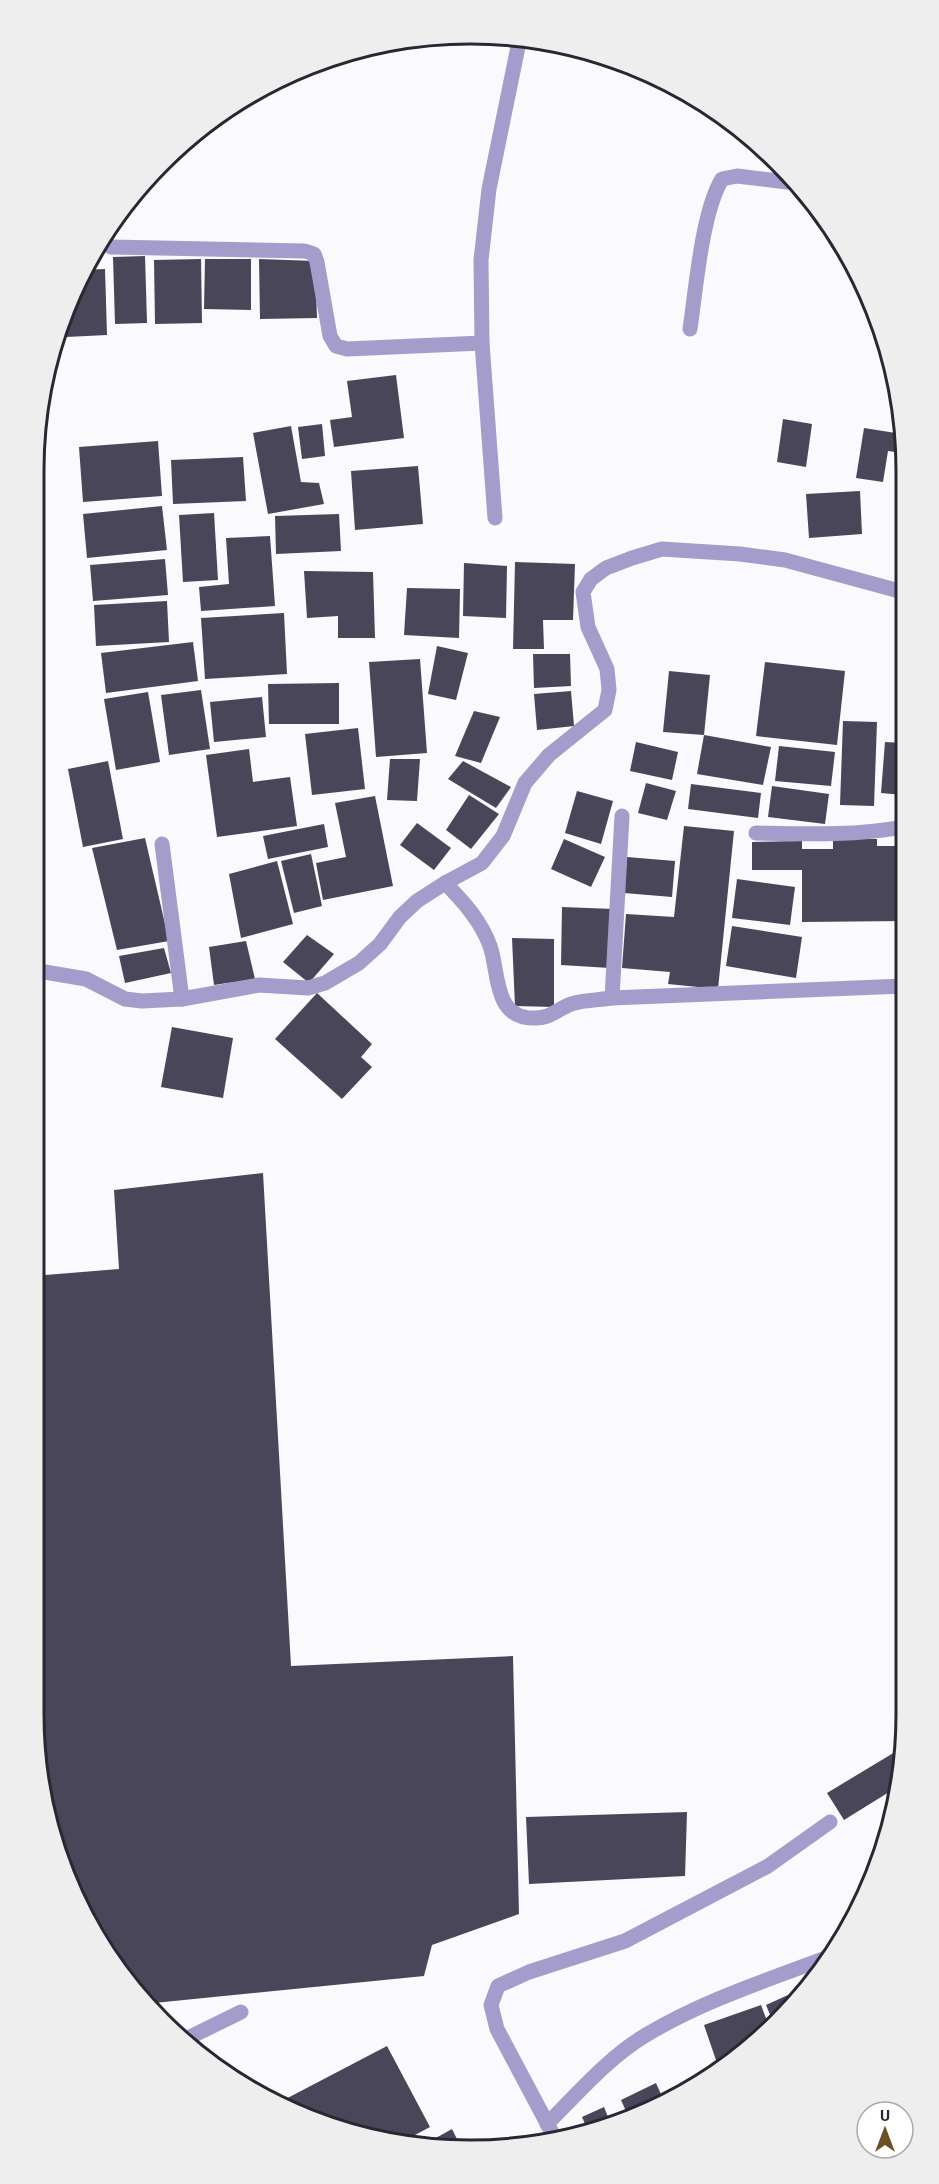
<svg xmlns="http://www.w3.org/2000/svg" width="939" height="2184" font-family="Barlow,sans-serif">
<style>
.building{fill:#49465a}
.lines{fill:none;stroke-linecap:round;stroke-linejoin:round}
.service{stroke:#a49dcb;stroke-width:15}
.minor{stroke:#a49dcb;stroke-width:15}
.rim{fill:none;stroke:#292731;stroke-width:3}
</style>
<rect width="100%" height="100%" fill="#f9f9fe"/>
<g class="building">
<path d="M 145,256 L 147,323 L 115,324 L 113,257 Z"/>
<path d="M 201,259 L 202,323 L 155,324 L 154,260 Z"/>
<path d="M 205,259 L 251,259 L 251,310 L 204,309 Z"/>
<path d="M 259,259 L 315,261 L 317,318 L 260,319 Z"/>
<path d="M 105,269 L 107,335 L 66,337 L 65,310 L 83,270 Z"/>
<path d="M 396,375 L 404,438 L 334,447 L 330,420 L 352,417 L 347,381 Z"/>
<path d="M 783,419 L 812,424 L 806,467 L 777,462 Z"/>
<path d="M 322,424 L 325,456 L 302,459 L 298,427 Z"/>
<path d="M 291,426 L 301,482 L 319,483 L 324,504 L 268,514 L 253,433 Z"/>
<path d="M 864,428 L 902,434 L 902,453 L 888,451 L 883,482 L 856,478 Z"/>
<path d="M 158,441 L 162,496 L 83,502 L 79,447 Z"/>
<path d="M 243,457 L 246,501 L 173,504 L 171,460 Z"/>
<path d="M 418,466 L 423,524 L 355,530 L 351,471 Z"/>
<path d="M 860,491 L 862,534 L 809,538 L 806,494 Z"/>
<path d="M 162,506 L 167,550 L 87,558 L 83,514 Z"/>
<path d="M 214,513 L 218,580 L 183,582 L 179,515 Z"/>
<path d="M 339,514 L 341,551 L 276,554 L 275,516 Z"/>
<path d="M 270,536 L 275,606 L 201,611 L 199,587 L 229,584 L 226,538 Z"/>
<path d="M 165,559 L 168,595 L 93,601 L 90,565 Z"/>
<path d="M 515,562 L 575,564 L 573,620 L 543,620 L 544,649 L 513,649 Z"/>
<path d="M 464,563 L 507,566 L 506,618 L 463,616 Z"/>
<path d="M 304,571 L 373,572 L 375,638 L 338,638 L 338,616 L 307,618 Z"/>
<path d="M 407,588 L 460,589 L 459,638 L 404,635 Z"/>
<path d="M 167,601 L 169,642 L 96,646 L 94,605 Z"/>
<path d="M 284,613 L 287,674 L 205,679 L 201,618 Z"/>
<path d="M 193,642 L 198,681 L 106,693 L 101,653 Z"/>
<path d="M 437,646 L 468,653 L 456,700 L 428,694 Z"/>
<path d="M 533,654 L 570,654 L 571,686 L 534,688 Z"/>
<path d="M 420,659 L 427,753 L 376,757 L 369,662 Z"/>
<path d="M 765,662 L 845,671 L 837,745 L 756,736 Z"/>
<path d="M 669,671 L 710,675 L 704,735 L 663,732 Z"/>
<path d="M 339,683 L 339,724 L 269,724 L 268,684 Z"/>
<path d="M 201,690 L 210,749 L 169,755 L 161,695 Z"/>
<path d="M 571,691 L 574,726 L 537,730 L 534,694 Z"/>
<path d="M 148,692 L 160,762 L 116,770 L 104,699 Z"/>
<path d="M 262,697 L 266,737 L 214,742 L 210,702 Z"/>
<path d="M 474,711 L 500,717 L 481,763 L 455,756 Z"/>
<path d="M 843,721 L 877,722 L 874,806 L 840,805 Z"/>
<path d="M 358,728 L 365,789 L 312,795 L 305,734 Z"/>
<path d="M 704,735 L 771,747 L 763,785 L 697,774 Z"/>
<path d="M 636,742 L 678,752 L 672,780 L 630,771 Z"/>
<path d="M 885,742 L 903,743 L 903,795 L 881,793 Z"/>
<path d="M 779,746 L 835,752 L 831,786 L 775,781 Z"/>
<path d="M 249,749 L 253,782 L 290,777 L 297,826 L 217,837 L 206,755 Z"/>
<path d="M 390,759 L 420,759 L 417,801 L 387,800 Z"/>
<path d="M 108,761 L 123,839 L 83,847 L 68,769 Z"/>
<path d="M 463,761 L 511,787 L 496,808 L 448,779 Z"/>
<path d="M 646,783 L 676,791 L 667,820 L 638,813 Z"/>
<path d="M 691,784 L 761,793 L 758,818 L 688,809 Z"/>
<path d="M 772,786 L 829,794 L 825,824 L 768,817 Z"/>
<path d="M 577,791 L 613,801 L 601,844 L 565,833 Z"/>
<path d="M 469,795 L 499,814 L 471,849 L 446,830 Z"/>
<path d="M 375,796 L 393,886 L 323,900 L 316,863 L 346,857 L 335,803 Z"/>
<path d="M 417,823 L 451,848 L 434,870 L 400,845 Z"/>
<path d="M 324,824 L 328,847 L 268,859 L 263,836 Z"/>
<path d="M 684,826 L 734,831 L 718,989 L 668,984 L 670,972 L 622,968 L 626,914 L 674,917 Z"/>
<path d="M 145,838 L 169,941 L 117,950 L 92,848 Z"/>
<path d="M 564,839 L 605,857 L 591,887 L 551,869 Z"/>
<path d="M 833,839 L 877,839 L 877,846 L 903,846 L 904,921 L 802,922 L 802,870 L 752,870 L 752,842 L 802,841 L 802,849 L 833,849 Z"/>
<path d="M 311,854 L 322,906 L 294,913 L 281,861 Z"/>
<path d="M 627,857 L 675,861 L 672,897 L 624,893 Z"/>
<path d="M 277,861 L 293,924 L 241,938 L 229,874 Z"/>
<path d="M 737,879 L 795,887 L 790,925 L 732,918 Z"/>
<path d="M 562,907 L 614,909 L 610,968 L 561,965 Z"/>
<path d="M 732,926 L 802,937 L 796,978 L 726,966 Z"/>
<path d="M 307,935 L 334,954 L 309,983 L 283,962 Z"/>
<path d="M 512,938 L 554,939 L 554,1007 L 515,1006 Z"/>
<path d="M 246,941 L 255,979 L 214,985 L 209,947 Z"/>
<path d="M 164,948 L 171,973 L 125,983 L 119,956 Z"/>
<path d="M 317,993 L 372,1044 L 361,1057 L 372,1067 L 342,1099 L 275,1039 Z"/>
<path d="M 172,1027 L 233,1038 L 223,1098 L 161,1087 Z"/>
<path d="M 263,1173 L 291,1666 L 513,1656 L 519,1914 L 432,1945 L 424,1976 L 144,2004 L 91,1932 L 56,1855 L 33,1714 L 33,1276 L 119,1269 L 114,1190 Z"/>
<path d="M 900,1749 L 894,1789 L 844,1820 L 827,1793 Z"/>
<path d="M 687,1812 L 685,1876 L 529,1884 L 526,1817 Z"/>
<path d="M 788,1995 L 793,2006 L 773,2022 L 766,2005 Z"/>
<path d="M 761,2005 L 769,2026 L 718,2066 L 704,2025 Z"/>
<path d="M 387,2046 L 430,2127 L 400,2143 L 385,2143 L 278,2103 Z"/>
<path d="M 656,2083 L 664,2101 L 629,2118 L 621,2100 Z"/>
<path d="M 604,2107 L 612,2127 L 589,2133 L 582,2117 Z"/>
<path d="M 452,2129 L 460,2145 L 425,2144 Z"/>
</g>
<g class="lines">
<g class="service">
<path d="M 186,2039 L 241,2012"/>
<path d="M 547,2124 C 577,2094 610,2056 646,2035 C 704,2000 768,1980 831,1956"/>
<path d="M 556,2140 L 497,2029 L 491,2005 L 498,1986 L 529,1972 L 625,1941 L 768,1866 L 830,1822"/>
</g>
<g class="minor">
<path d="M 111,247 L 305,251 L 314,254 L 317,262 L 330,336 L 336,346 L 347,349 L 482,343"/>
<path d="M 690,329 C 696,288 702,212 722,179 L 737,176 L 795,183"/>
<path d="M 495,518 L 482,343 L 481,260 L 489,189 L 520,37"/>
<path d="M 756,833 C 805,834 855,836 903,827"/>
<path d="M 162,844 L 182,999"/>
<path d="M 445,883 L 482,863 L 503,836 L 525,783 L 549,755 L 605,710 L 609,690 L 607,669 L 588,627 L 583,592 L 591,579 L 606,568 L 632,558 L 662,549 L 740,554 L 785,560 L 903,592"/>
<path d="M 33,970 L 86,979 L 125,999 L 142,1001 L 182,999 L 259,985 L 308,988 L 325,983 L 359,963 L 380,944 L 400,917 L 417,901 L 445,883 C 463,901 481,921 490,946 C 499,971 493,1018 533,1018 C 550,1019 556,1010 571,1004 C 583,1000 599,1000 612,998 L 904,986"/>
<path d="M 612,998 L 622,816"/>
</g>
</g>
<path d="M0 0H939V2184H0ZM470 44H470A426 426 0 0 1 896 470V1714A426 426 0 0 1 470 2140H470A426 426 0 0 1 44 1714V470A426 426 0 0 1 470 44Z" fill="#eeeeef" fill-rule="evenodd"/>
<path class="rim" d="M470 44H470A426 426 0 0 1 896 470V1714A426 426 0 0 1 470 2140H470A426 426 0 0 1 44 1714V470A426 426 0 0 1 470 44Z"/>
<g transform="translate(885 2130)"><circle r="28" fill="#ffffff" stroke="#a9a9ad" stroke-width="1.5"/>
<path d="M0-4.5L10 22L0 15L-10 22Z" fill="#6a5223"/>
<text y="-9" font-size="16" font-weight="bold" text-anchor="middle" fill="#292731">U</text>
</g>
</svg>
